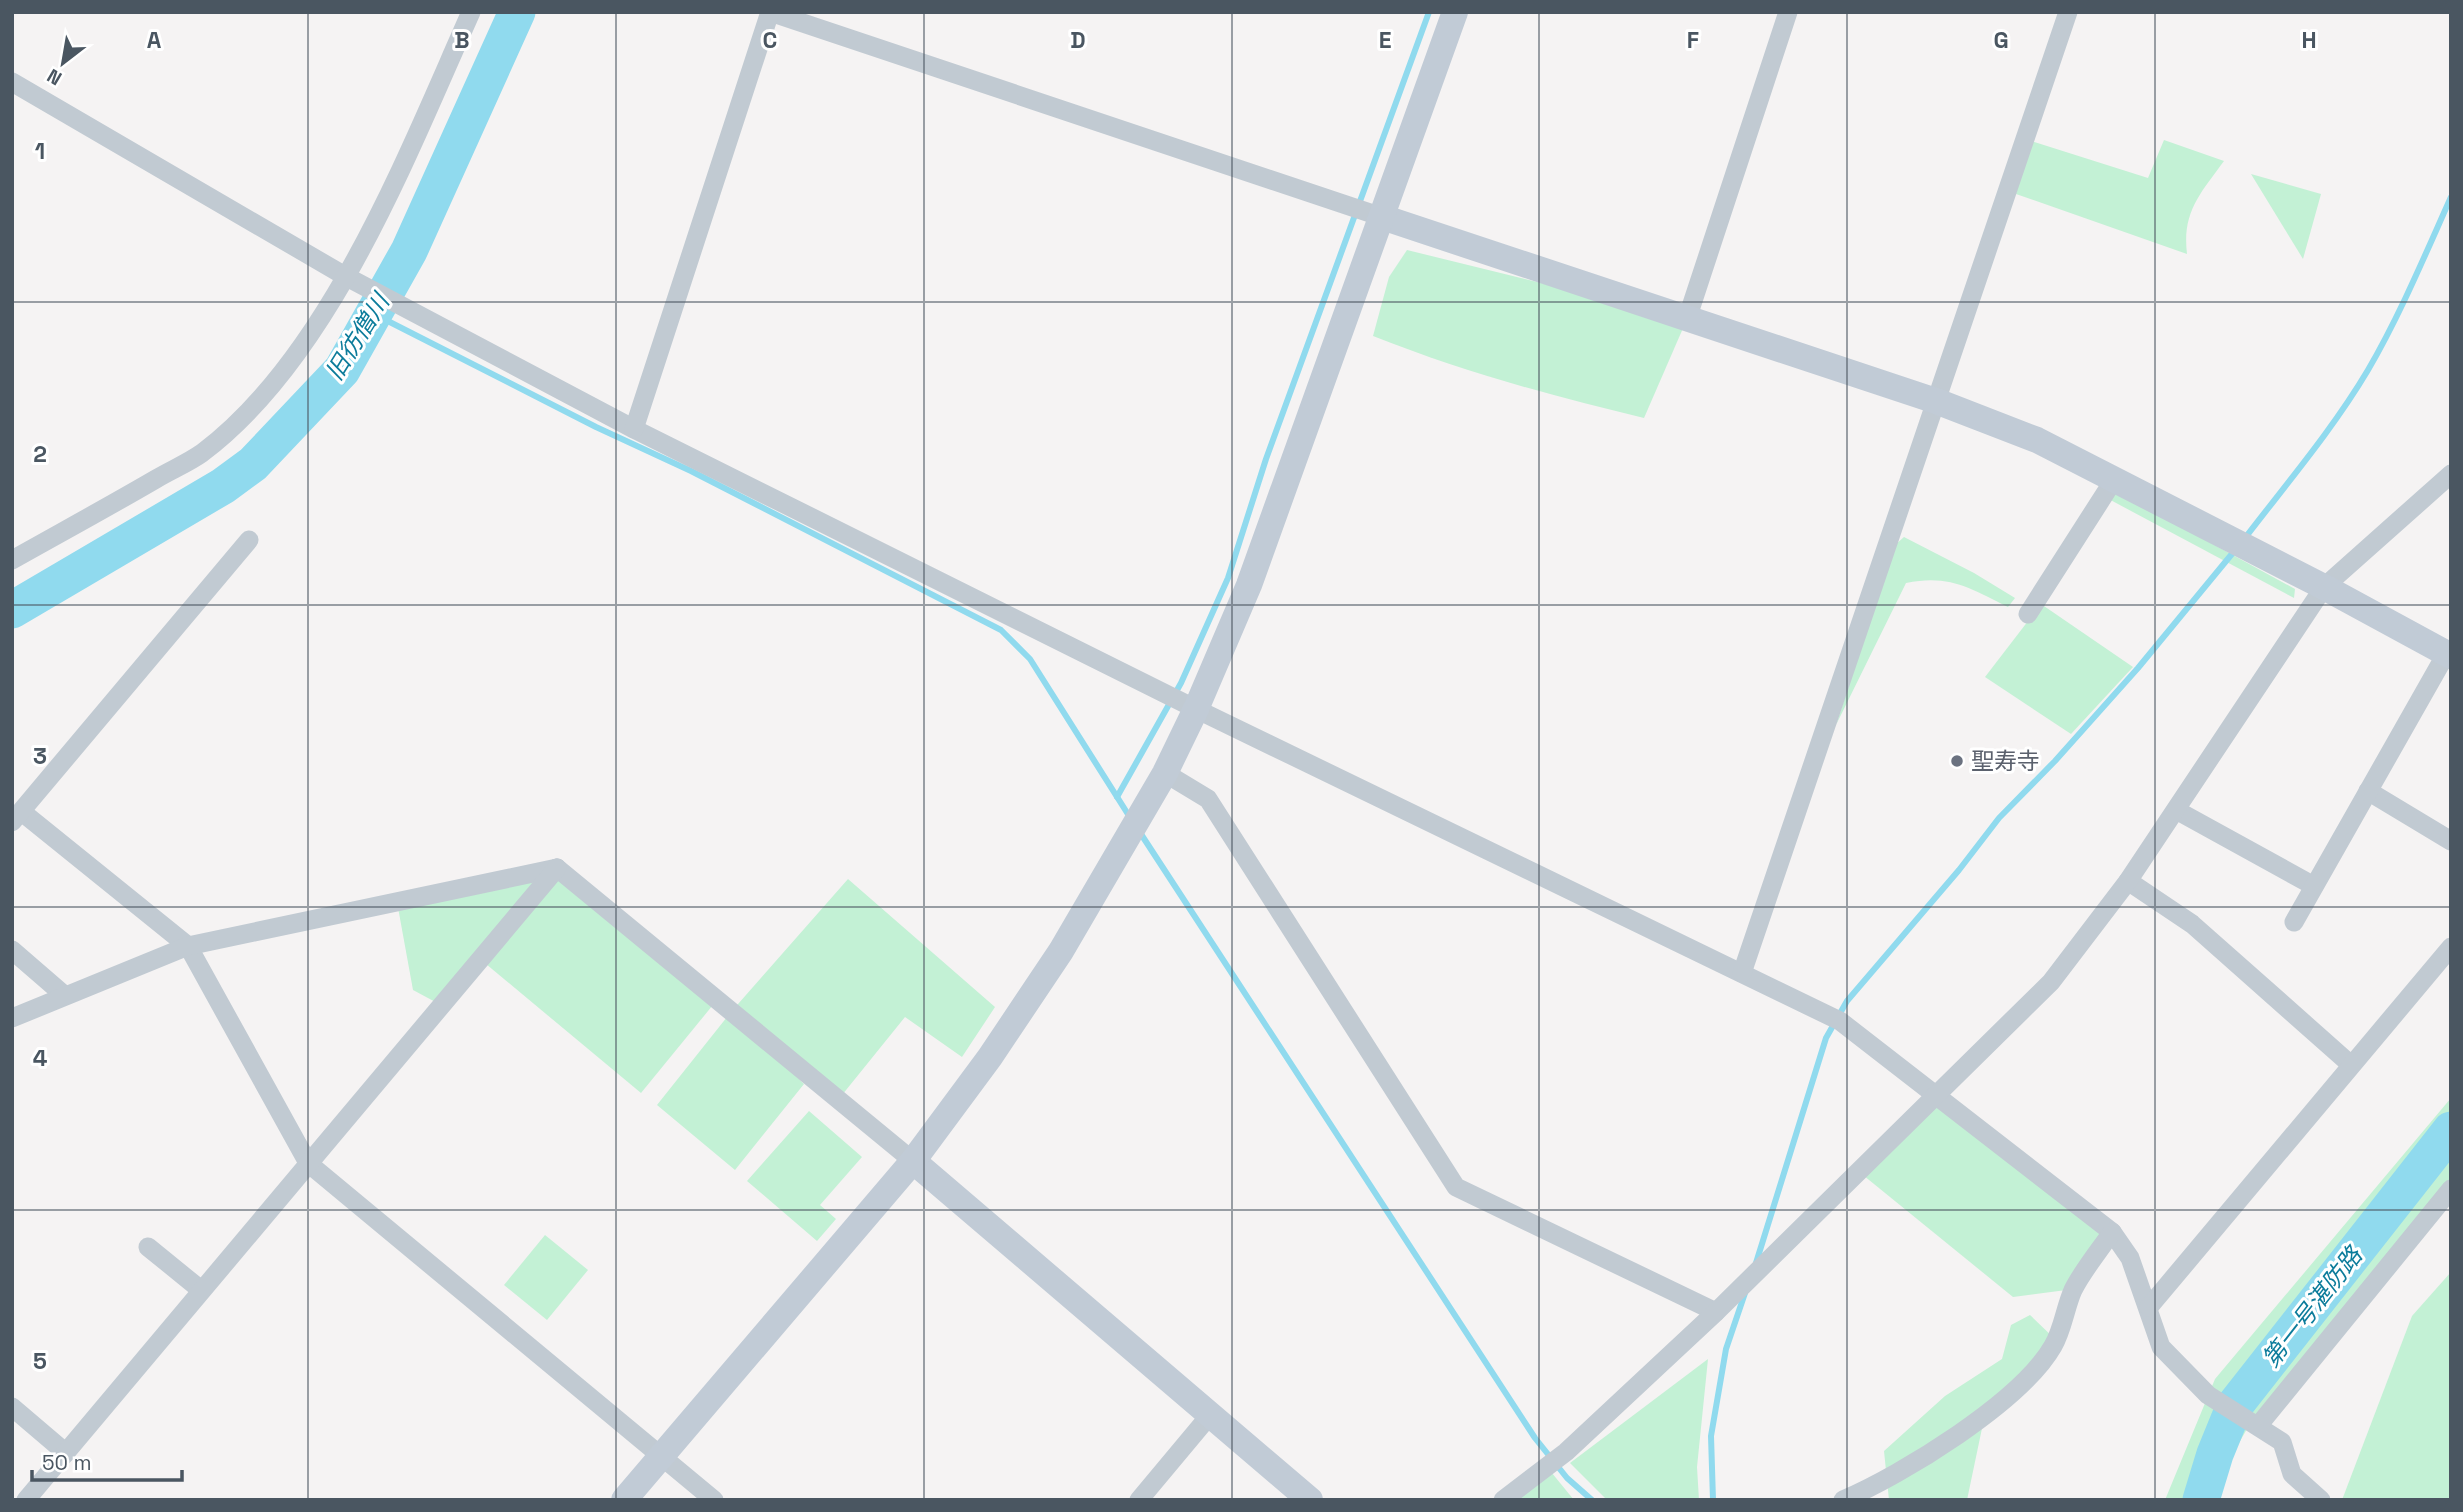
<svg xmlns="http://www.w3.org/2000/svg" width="2463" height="1512" font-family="'Space Grotesk','Noto Sans JP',sans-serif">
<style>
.green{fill:#c3f1d5}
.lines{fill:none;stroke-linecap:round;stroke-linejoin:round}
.stream{stroke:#90daee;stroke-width:6}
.river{stroke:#90daee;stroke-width:37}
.street{stroke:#c1cad2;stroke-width:19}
.secondary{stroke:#c1cbd6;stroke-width:26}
.grid{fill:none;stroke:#4a5661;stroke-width:2;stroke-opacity:0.55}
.worship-dot{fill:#6b7280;stroke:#fff;stroke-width:2.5}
.labels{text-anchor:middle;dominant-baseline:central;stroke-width:6;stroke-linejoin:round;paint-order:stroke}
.worship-label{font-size:23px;fill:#5b616d;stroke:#fff;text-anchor:start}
.water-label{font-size:24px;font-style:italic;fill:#0c7c9b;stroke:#fff}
.grid-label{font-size:23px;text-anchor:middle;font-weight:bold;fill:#4a5661;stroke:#fff;stroke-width:6;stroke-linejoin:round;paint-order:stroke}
</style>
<rect width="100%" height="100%" fill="#f5f3f3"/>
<g class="green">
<path d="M 2025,139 L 2148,178 L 2164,140 L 2224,161 C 2200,194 2182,212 2187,254 L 2016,194 Z"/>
<path d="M 2251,174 L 2321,194 L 2303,259 Z"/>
<path d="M 1407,250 L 1687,319 L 1644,418 C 1552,396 1461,371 1373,336 L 1389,277 Z"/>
<path d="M 2114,490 L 2295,589 L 2294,598 L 2103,496 Z"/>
<path d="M 1904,537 L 1974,573 L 2015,598 L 2008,607 C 1970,588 1949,574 1906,583 L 1836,725 L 1895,545 Z"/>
<path d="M 2041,604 L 2133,667 L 2071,734 L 1985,677 Z"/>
<path d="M 557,868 L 717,1000 L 641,1093 L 480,959 Z"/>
<path d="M 546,870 L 441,1005 L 413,990 L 397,902 Z"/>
<path d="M 848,879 L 995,1007 L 962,1057 L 905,1017 L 838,1100 L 739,1020 L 804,1084 L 735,1170 L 657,1105 L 731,1012 Z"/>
<path d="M 2451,1098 L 2451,1185 L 2251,1422 L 2232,1455 L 2216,1500 L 2165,1500 L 2215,1379 Z"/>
<path d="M 1930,1100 L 2112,1232 L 2074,1289 L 2013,1297 L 1858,1171 Z"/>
<path d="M 809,1111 L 862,1157 L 820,1205 L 836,1219 L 817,1241 L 747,1181 Z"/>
<path d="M 545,1235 L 588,1270 L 547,1320 L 504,1285 Z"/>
<path d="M 2451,1272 L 2451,1500 L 2342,1500 L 2412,1316 Z"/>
<path d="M 2030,1315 L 2056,1340 L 1985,1414 L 1967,1500 L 1889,1500 L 1884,1451 L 1945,1396 L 2002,1359 L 2011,1325 Z"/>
<path d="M 1708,1359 L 1697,1467 L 1699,1500 L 1607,1500 L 1570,1463 Z"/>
<path d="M 1547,1467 L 1574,1500 L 1508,1500 Z"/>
</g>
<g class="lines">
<g class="stream">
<path d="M 374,314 L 596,427 L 691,471 L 1001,630 L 1030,659 L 1131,819"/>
<path d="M 2245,538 C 2287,483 2333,429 2368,370 C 2400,315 2425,255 2451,197"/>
<path d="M 1117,797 L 1181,683 L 1228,578 L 1266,459 L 1429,12"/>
<path d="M 1139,831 L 1535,1438 L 1567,1478 L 1592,1500"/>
<path d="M 1756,1263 L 1826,1038 L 1847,1001 L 1959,870 L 1999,818 L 2055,761 L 2138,668 L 2236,549"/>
<path d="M 1713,1500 L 1711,1436 L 1726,1349 L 1745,1293"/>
</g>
<g class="river">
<path d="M 12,610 L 223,486 L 253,464 L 342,370 L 409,251 L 517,12"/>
<path d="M 2201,1500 L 2215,1454 L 2235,1405 L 2451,1130"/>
</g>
<g class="street">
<path d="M 770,12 L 1382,217"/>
<path d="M 12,82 L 345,276 L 634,429 L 1196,709 L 1840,1021 L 2112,1232 L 2130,1258 L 2161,1347 L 2208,1395 L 2282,1442 L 2292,1474 L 2321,1500"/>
<path d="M 1687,319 L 1788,12"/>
<path d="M 634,429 L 770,12"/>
<path d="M 12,560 C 60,533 108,507 156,479 C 171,470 188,463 202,453 C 330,357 407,155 471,12"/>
<path d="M 2028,614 L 2115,478"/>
<path d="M 1165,773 L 1208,799 L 1456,1187 L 1716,1312"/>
<path d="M 2368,791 L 2451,841"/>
<path d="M 2176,810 L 2314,886"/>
<path d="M 22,812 L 188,946 L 308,1163 L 714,1500"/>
<path d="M 12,822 L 249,540"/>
<path d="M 557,868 L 913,1161"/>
<path d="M 2128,881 L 2192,924 L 2350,1064"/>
<path d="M 2294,922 L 2446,654"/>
<path d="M 12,950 L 64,995"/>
<path d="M 1742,973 L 2068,12"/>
<path d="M 12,1018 L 188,946 L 557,868"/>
<path d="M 148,1247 L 201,1290"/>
<path d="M 2149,1307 L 2451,947"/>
<path d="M 12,1407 L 66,1453"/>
<path d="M 2258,1426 L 2451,1189"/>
<path d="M 26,1500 L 557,868"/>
<path d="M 1139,1500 L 1210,1415"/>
<path d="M 1503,1500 L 1566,1452 L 1716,1312 L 2051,982 L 2128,881 L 2324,587 L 2451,474"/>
<path d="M 1843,1500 C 1902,1475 2021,1402 2053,1346 C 2063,1329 2065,1308 2073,1290 C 2083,1270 2099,1251 2112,1232"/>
</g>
<g class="secondary">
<path d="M 1382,217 L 1936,401 L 2037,440 L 2324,587 L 2451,656"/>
<path d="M 913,1161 L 1310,1500"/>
<path d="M 624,1500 L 913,1161 L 990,1057 L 1061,951 L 1165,773 L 1196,709 L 1249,585 L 1455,12"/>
</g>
</g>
<path class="grid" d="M 308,12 L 308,1500M 616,12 L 616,1500M 924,12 L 924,1500M 1232,12 L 1232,1500M 1539,12 L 1539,1500M 1847,12 L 1847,1500M 2155,12 L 2155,1500M 12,302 L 2451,302M 12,605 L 2451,605M 12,907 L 2451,907M 12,1210 L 2451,1210"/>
<circle class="worship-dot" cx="1957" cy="761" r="7"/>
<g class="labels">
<g class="worship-label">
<text x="1971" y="761">聖寿寺</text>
</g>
<g class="water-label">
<text transform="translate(357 337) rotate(-58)">旧彷僧川</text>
<text transform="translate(2312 1307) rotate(-52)">第一号湛防路</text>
</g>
</g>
<g class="grid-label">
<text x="154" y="48">A</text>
<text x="462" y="48">B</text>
<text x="770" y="48">C</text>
<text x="1078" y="48">D</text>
<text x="1385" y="48">E</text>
<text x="1693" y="48">F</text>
<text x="2001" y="48">G</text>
<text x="2309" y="48">H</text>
<text x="40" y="159">1</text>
<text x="40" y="462">2</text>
<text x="40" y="764">3</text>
<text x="40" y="1066">4</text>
<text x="40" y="1369">5</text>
</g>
<rect width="2463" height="1512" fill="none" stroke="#4a5661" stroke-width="28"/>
<g transform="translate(63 63) rotate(211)" stroke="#ffffff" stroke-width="5" paint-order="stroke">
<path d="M0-5L12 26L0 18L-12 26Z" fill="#4a5661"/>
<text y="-10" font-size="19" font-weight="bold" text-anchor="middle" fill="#4a5661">N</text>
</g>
<path d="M32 1470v10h150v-10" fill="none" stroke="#4a5661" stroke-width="3.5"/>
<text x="42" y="1470" font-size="21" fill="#4a5661" stroke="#ffffff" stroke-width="5" paint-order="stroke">50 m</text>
</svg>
